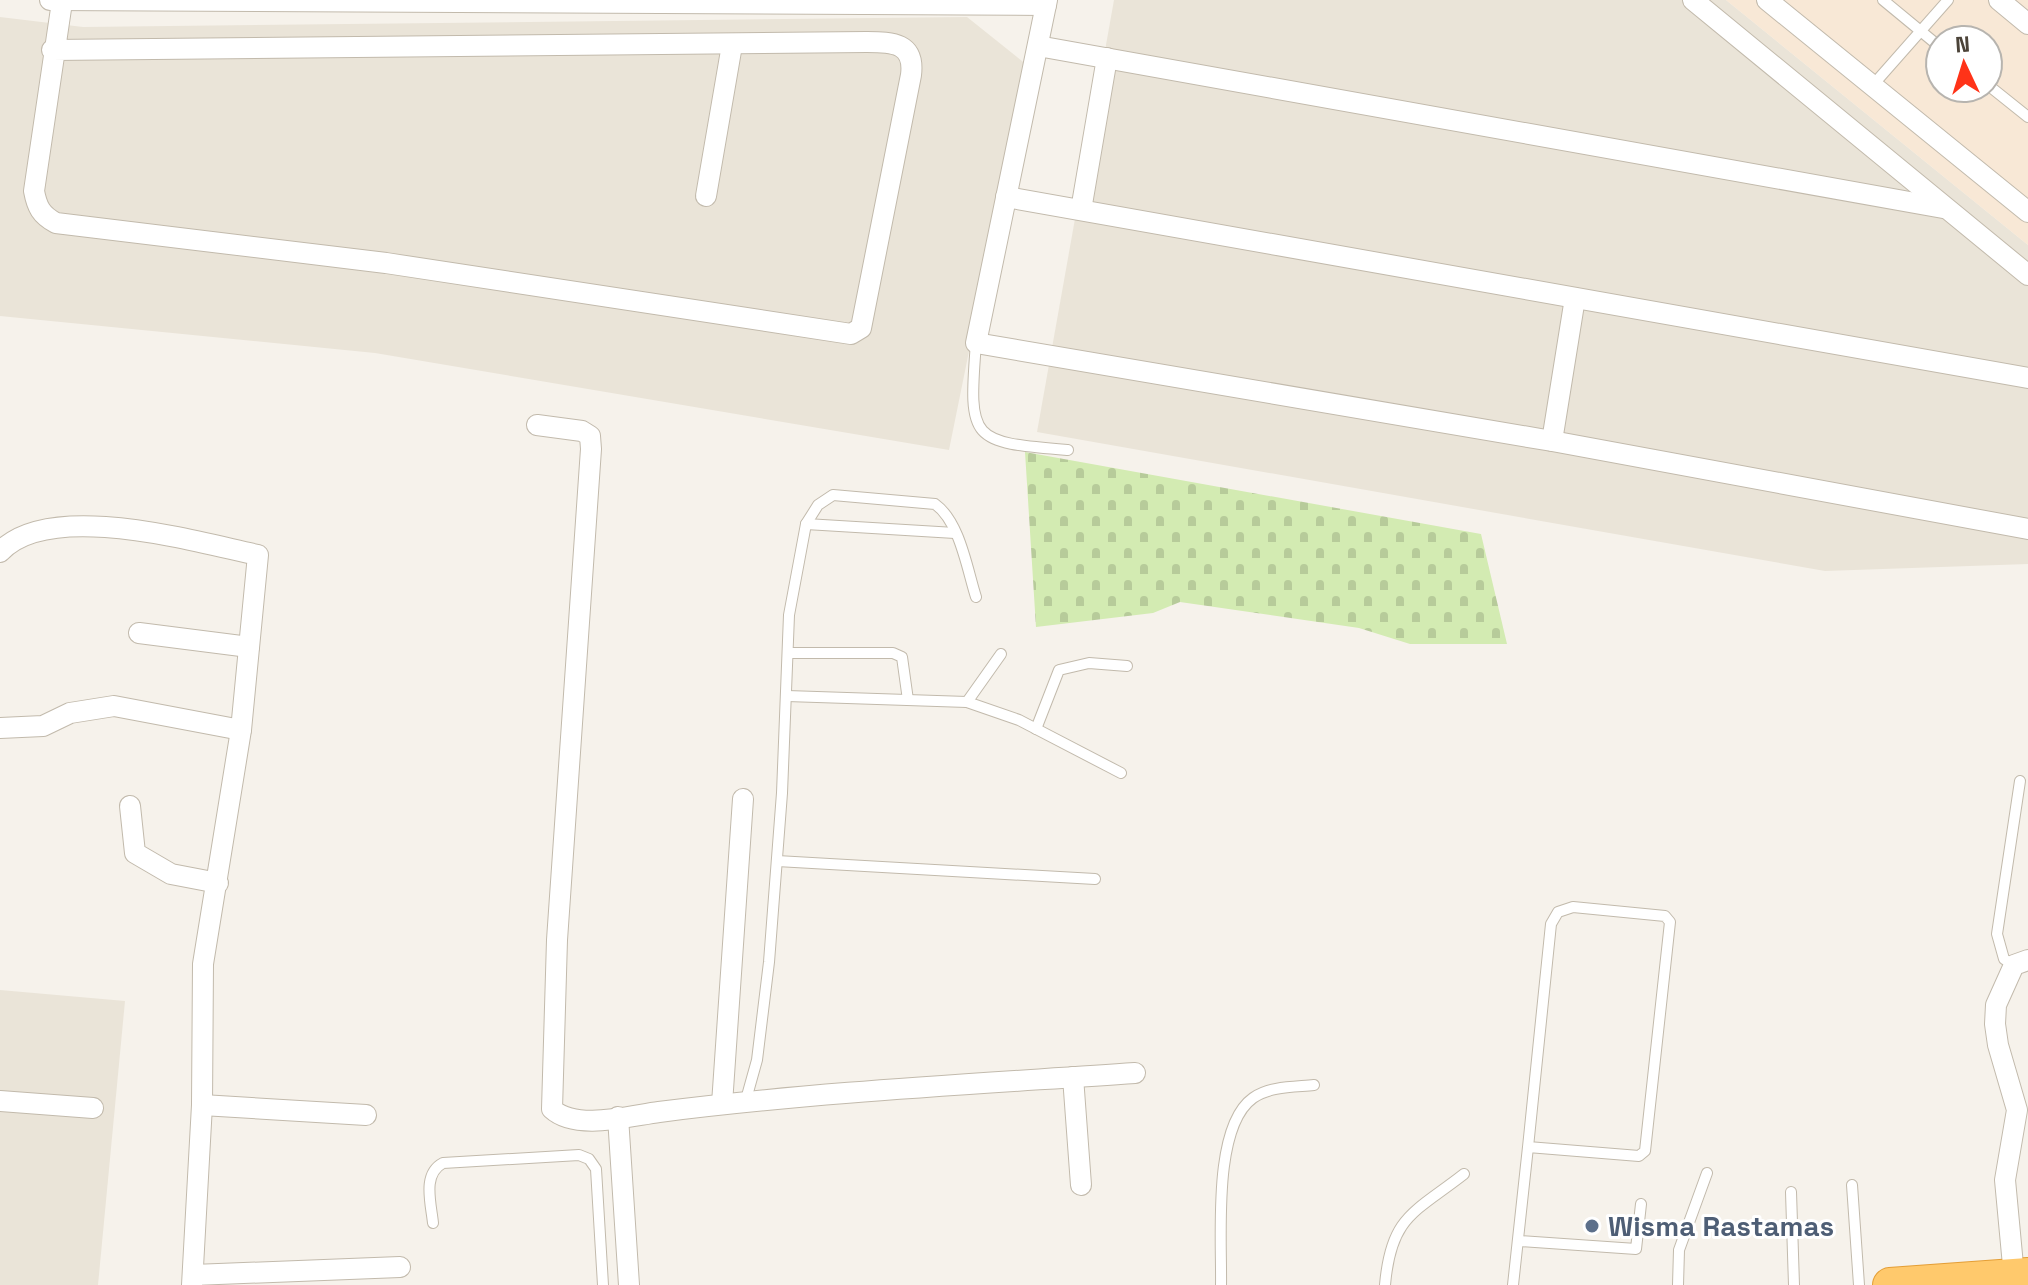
<svg xmlns="http://www.w3.org/2000/svg" width="2028" height="1285" font-family="'Space Grotesk',sans-serif">
<style>
.residential{fill:#eae4d8}
.commercial{fill:#f8e8d6;fill-rule:evenodd}
.cemetery{fill:url(#cemetery-stones)}
.lines{fill:none;stroke-linecap:round;stroke-linejoin:round}
.lane-casing{stroke:#c2baac;stroke-width:12}
.street-casing{stroke:#c2baac;stroke-width:22}
.highway-casing{stroke:#e49e36;stroke-width:36}
.lane{stroke:#fff;stroke-width:10}
.street{stroke:#fff;stroke-width:20}
.highway{stroke:#ffc96c;stroke-width:34}
.service-dot{fill:#5c6f8a;stroke:#fff;stroke-width:3}
.labels{text-anchor:middle;dominant-baseline:central;stroke-width:6;stroke-linejoin:round;paint-order:stroke}
.service-label{font-size:28px;font-weight:bold;fill:#4e5e75;stroke:#fff;text-anchor:start}
</style>
<defs>
<pattern id="cemetery-stones" width="16" height="16" patternUnits="userSpaceOnUse" patternTransform="scale(2)"><rect width="16" height="16" fill="#d3ebb2"/><path d="M2 7V4a2 2 0 0 1 4 0v3zM10 15v-3a2 2 0 0 1 4 0v3z" fill="#b7cb9a"/></pattern>
</defs>
<rect width="100%" height="100%" fill="#f6f2eb"/>
<g class="residential">
<path d="M 1114,0 L 1726,0 L 2028,245 L 2028,564 L 1825,571 L 1037,432 Z"/>
<path d="M 0,17 L 83,27 L 967,17 L 1027,65 L 949,450 L 375,353 L 0,316 Z"/>
<path d="M 0,990 L 125,1001 L 98,1285 L 0,1285 Z"/>
</g>
<path class="commercial" d="M 1726,0 L 2028,0 L 2028,245 ZM 1940,40 L 1988,40 L 1988,88 L 1940,88 Z"/>
<path class="cemetery" d="M 1025,452 L 1481,534 L 1507,644 L 1410,644 L 1359,628 L 1180,602 L 1153,613 L 1036,627 Z"/>
<g class="lines">
<defs>
<g id="lane">
<path d="M 1883,0 L 1940,47"/>
<path d="M 1873,85 L 1948,0"/>
<path d="M 1988,85 L 2028,117"/>
<path d="M 976,343 C 968,442 971,442 1068,450"/>
<path d="M 806,524 L 955,533"/>
<path d="M 788,653 L 893,653 L 902,657 L 908,700"/>
<path d="M 787,696 L 967,702 L 1019,720 L 1121,773"/>
<path d="M 967,702 L 1001,654"/>
<path d="M 1036,729 L 1059,670 L 1089,663 L 1127,666"/>
<path d="M 777,861 L 1095,879"/>
<path d="M 2014,965 L 2004,959 L 1997,934 L 2020,781"/>
<path d="M 745,1103 L 757,1060 L 769,962 L 782,793 L 789,615 L 806,524 L 818,505 L 833,495 L 935,504 C 960,522 967,569 976,597"/>
<path d="M 1852,1185 L 1859,1285"/>
<path d="M 1791,1192 L 1794,1285"/>
<path d="M 433,1223 C 431,1203 422,1174 443,1163 L 579,1155 L 589,1159 L 596,1169 L 603,1285"/>
<path d="M 1519,1241 L 1636,1249 L 1641,1204"/>
<path d="M 1221,1285 C 1222,1240 1212,1127 1253,1098 C 1270,1086 1294,1087 1314,1085"/>
<path d="M 1385,1285 C 1391,1216 1414,1213 1464,1174"/>
<path d="M 1513,1285 L 1528,1147 L 1639,1156 L 1645,1151 L 1670,922 L 1665,916 L 1573,907 L 1558,912 L 1551,924 L 1528,1147"/>
<path d="M 1678,1285 L 1679,1250 L 1707,1173"/>
</g>
<g id="street">
<path d="M 50,0 L 1046,5"/>
<path d="M 1047,0 L 976,343 L 1552,441 L 2028,529"/>
<path d="M 1693,0 L 2028,275"/>
<path d="M 1767,0 L 2028,212"/>
<path d="M 1999,0 L 2028,24"/>
<path d="M 1038,46 L 1943,208"/>
<path d="M 52,50 L 867,42 C 893,42 915,43 911,75 L 861,328 L 851,334 L 386,263 L 56,223 C 41,215 37,207 34,191 L 62,2"/>
<path d="M 706,196 L 732,45"/>
<path d="M 1006,197 L 2028,378"/>
<path d="M 1081,210 L 1107,58"/>
<path d="M 537,425 L 582,431 L 590,436 L 591,449 L 557,940 L 552,1109 C 576,1131 629,1116 659,1112 C 816,1092 976,1084 1135,1073"/>
<path d="M 1552,441 L 1575,298"/>
<path d="M 0,552 C 49,499 196,542 258,555 L 241,730 L 203,964 L 202,1105 L 192,1285"/>
<path d="M 139,633 L 249,647"/>
<path d="M 0,728 L 43,726 L 70,713 L 114,706 L 241,730"/>
<path d="M 130,806 L 135,853 L 171,874 L 218,883"/>
<path d="M 1073,1077 L 1081,1185"/>
<path d="M 0,1101 L 93,1108"/>
<path d="M 722,1104 L 743,799"/>
<path d="M 202,1105 L 366,1115"/>
<path d="M 618,1117 L 629,1285"/>
<path d="M 193,1275 L 400,1267"/>
<path d="M 2014,1276 L 2005,1180 L 2017,1110 L 1998,1045 L 1995,1024 L 1996,1005 L 2014,965 L 2028,960"/>
</g>
<path id="highway" d="M 1890,1285 L 2028,1275"/>
</defs>
<use href="#lane" class="lane-casing"/>
<use href="#street" class="street-casing"/>
<use href="#highway" class="highway-casing"/>
<use href="#lane" class="lane"/>
<use href="#street" class="street"/>
<use href="#highway" class="highway"/>
</g>
<circle class="service-dot" cx="1592" cy="1226" r="8"/>
<g class="labels">
<g class="service-label">
<text x="1608" y="1226">Wisma Rastamas</text>
</g>
</g>
<g transform="translate(1964 64) rotate(356)"><circle r="38" fill="#ffffff" stroke="#b7b4af" stroke-width="2"/>
<path d="M0-6L14 30L0 20L-14 30Z" fill="#ff3318"/>
<text y="-12" font-size="22" font-weight="bold" text-anchor="middle" fill="#4b4338">N</text>
</g>
</svg>
